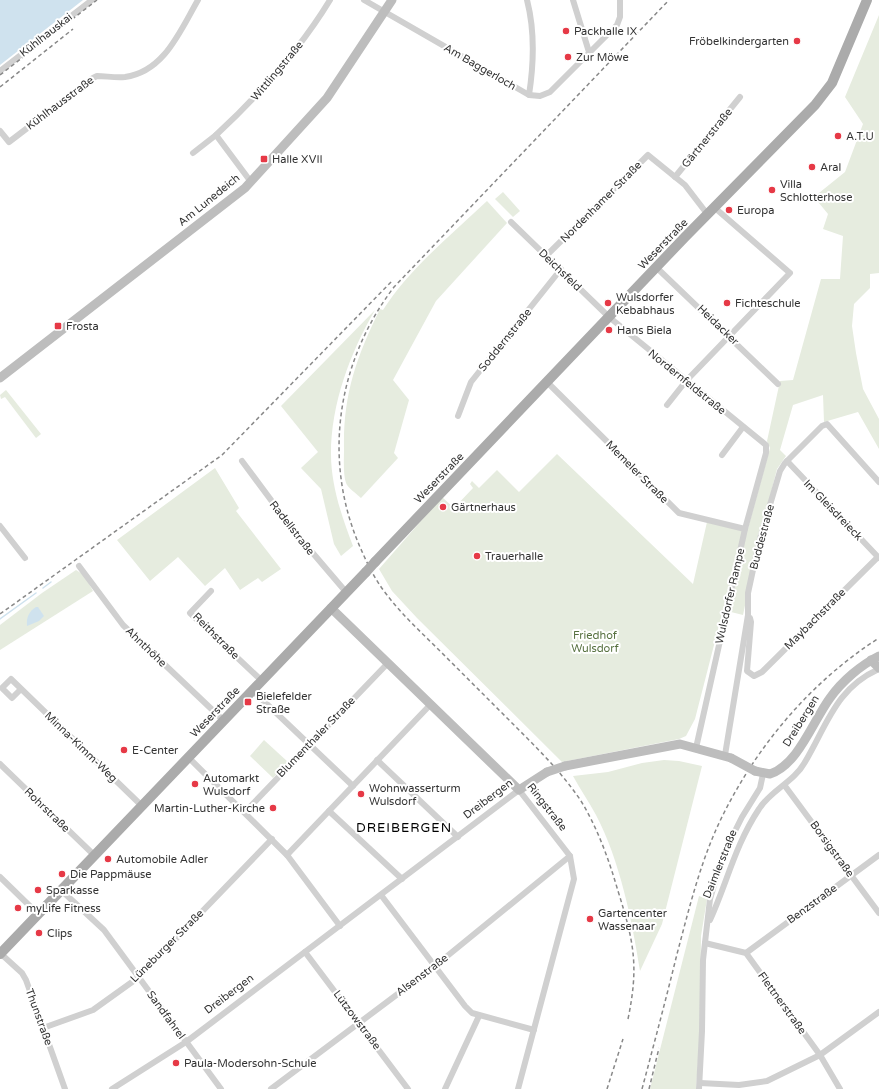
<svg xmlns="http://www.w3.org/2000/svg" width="879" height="1089" font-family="'Varela Round',sans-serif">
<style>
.green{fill:#e6ecdf}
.water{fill:#cfe2ee}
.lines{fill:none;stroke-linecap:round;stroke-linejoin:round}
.stream{stroke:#cfe2ee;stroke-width:1.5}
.street{stroke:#d0d0d0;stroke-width:6}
.secondary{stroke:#bdbdbd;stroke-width:9}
.primary{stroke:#ababab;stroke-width:10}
.rail{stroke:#888;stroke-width:1.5;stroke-dasharray:4 3;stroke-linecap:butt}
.secondary-bridge{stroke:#bdbdbd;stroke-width:9}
.primary-bridge{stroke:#ababab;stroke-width:10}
.poi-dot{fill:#e63946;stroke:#fff;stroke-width:1.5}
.labels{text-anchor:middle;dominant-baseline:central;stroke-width:4;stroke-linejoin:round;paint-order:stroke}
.poi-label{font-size:11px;fill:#333;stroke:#fff;text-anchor:start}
.street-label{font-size:11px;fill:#333;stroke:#fff}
.park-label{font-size:11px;fill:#56703f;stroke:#fff}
.quarter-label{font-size:13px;letter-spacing:1px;fill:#000;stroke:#fff}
</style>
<rect width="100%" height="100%" fill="#fff"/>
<g class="green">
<path d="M 879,15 L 879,273 L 870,274 L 870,288 L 854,304 L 852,326 L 856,353 L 863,389 L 879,419 L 879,449 L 858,412 L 824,422 L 823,395 L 793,405 L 780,450 L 786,456 L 777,469 L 758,543 L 743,615 L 723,610 L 695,719 L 686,736 L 679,739 L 562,762 L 417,618 L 392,591 L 379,569 L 442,497 L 454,508 L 473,488 L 470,484 L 472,481 L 479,488 L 497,470 L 519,492 L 557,454 L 693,584 L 707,522 L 747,532 L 770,448 L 767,441 L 780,381 L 793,380 L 821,279 L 840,279 L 843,236 L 823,229 L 828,214 L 814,197 L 845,172 L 863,124 L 845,97 Z"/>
<path d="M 503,192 L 520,211 L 513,217 L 495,199 Z"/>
<path d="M 487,201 L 507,223 L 436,301 L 393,380 L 409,400 L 394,453 L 398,458 L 361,498 C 357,494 348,488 346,483 C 343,474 344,459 344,449 C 343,395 356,358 380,309 L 383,310 C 410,268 451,235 487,201 Z"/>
<path d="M 375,310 C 350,353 331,404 331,454 C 331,486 342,517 353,546 L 341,556 L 334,544 L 321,489 L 301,468 L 318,452 L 281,406 Z"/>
<path d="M 6,390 L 41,434 L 36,438 L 5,397 L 1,399 L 0,395 Z"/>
<path d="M 215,468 L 239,508 L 236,511 L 281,569 L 262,582 L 258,578 L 240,590 L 225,568 L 205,586 L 178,557 L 150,581 L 117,540 Z"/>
<path d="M 76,570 L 84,575 L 93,591 L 0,650 L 0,625 L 42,593 Z"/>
<path d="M 264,740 L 288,762 L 273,778 L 250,756 Z"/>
<path d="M 664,760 L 679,761 L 702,766 L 662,924 L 640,971 C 632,920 620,861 596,815 C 589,802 580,789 573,776 L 608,772 L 642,763 Z"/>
<path d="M 699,896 L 707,899 L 701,936 L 700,1031 L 696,1089 L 650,1089 Z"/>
</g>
<g class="water">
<path d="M 0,0 L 83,0 L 0,65 Z"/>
<path d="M 36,607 L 38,607 L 44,616 L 39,621 L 27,626 C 26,618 29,611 36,607 Z"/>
</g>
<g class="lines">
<g class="stream">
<path d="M 43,588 L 51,582"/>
<path d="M 0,619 L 36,593"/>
</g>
<g class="street">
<path d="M 364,0 L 529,95 L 540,96 L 550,92 L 617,25 L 620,17 L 620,0"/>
<path d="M 527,0 C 535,31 534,63 529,95"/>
<path d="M 573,0 L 589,52"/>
<path d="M 0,71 L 92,0"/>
<path d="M 0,131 L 9,142 L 93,78 L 97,76 C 106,76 115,78 125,77 C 164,72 180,31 198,0"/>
<path d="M 193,153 L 216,135"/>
<path d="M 675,177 L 740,97"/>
<path d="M 251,182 L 216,135 C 260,94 299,51 330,0"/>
<path d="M 511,222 L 609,317 L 766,445 L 766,453 L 745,529 L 696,748"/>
<path d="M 546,256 L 648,155 L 685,185 L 708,215"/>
<path d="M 657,268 L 778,384"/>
<path d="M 547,382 L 679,513 L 745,529"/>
<path d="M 667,405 L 686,381 L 790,273 L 715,208"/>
<path d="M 458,416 L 471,382 L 561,269"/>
<path d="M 722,455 L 743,427"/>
<path d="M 242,461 L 294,531 L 346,592"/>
<path d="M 787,461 L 879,558"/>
<path d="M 0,526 L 25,558"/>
<path d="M 79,566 L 123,625 L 223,720"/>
<path d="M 211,591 L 190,613 L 261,680"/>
<path d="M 750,618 L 751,622 L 747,671 L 754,676 L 762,672 L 878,557"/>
<path d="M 21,689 L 12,698 L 2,688 L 11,679 L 141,805"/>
<path d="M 252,690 L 353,786"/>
<path d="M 725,755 L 748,615 L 748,593 L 759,542 L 780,471 L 785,463 L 822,426 L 827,424 L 879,482"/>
<path d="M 188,757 L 287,855 L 340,926"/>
<path d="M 377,760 L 458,837"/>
<path d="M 0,764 L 94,855"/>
<path d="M 785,786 L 879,913"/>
<path d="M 329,811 L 402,879"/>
<path d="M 245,812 L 388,663"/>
<path d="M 287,855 L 431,704"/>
<path d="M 0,877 L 38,914"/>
<path d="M 61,890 L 104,930 L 221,1089"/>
<path d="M 381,895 L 465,1006 L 472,1013 L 534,1030"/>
<path d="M 710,920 C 727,883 735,845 759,809 C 771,790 794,782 805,762 C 827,725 836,688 879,669"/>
<path d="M 705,943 L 746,953 L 820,1055 L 840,1089"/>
<path d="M 305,952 L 408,1089"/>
<path d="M 0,953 L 22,973 L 26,980 L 65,1089"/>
<path d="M 746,953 L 879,855"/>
<path d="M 43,1028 L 93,1010 L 139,977 L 272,839"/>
<path d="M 700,1083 L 739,1085 L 767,1081 L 820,1055 L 879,1012"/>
<path d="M 112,1089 L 186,1042 L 519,790 L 570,856 L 574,879 L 518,1089"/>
<path d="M 271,1089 L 435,966 L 570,856"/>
<path d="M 445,1089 L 479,1016"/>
<path d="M 699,1089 L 702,1031 L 703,960 L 710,899 L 723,855 L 742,817 L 760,788 L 763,774"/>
</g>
<g class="secondary">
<path d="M 0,378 L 245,188 L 327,98 L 392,0"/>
<path d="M 331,608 L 519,790 L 547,772"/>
<path d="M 871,660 L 879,668"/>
<path d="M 565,766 L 680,744 L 731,758"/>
<path d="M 755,771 L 770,774 C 798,765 813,721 830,698 C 842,681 861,665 879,656"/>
</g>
<g class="primary">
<path d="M 375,562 L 685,237 L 815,105 L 832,83 L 867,0"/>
<path d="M 0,954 L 366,572"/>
</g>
<g class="rail">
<path d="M 0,75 L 97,0"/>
<path d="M 0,87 L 73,29"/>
<path d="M 0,614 L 222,455 L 393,280"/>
<path d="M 628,1019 C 639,966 634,942 618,891 C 609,860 598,829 581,801 C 563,774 540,751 517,728 C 492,703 467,678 442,653 C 423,634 403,616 387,595 C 375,580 367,563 360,547 C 322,460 337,362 394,287 L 669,0"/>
<path d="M 607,1089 L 623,1039"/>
<path d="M 642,1089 C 654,1044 666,999 677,954 C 689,909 700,863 720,821 C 755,748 810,682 879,638"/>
<path d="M 649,1089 L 659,1048"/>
</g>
<g class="secondary-bridge">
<path d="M 731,758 L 755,771"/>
<path d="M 547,772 L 565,766"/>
</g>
<path class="primary-bridge" d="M 366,572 L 375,562"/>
</g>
<g class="poi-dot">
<circle cx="566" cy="31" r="4"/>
<circle cx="797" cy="41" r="4"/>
<circle cx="568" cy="57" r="4"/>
<circle cx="838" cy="136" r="4"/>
<rect x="260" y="155" width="8" height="8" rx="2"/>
<circle cx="812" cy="167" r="4"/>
<circle cx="772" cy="190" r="4"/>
<circle cx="729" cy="210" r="4"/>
<circle cx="608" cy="303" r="4"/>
<circle cx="727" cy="303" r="4"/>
<rect x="54" y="322" width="8" height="8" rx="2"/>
<circle cx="609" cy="330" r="4"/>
<circle cx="443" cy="507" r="4"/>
<circle cx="477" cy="556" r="4"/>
<rect x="244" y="698" width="8" height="8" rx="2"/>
<circle cx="124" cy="750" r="4"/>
<circle cx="195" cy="784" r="4"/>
<circle cx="361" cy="794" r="4"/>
<circle cx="273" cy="808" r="4"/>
<circle cx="108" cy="859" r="4"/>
<circle cx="62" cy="874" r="4"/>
<circle cx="38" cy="890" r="4"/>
<circle cx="18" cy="908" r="4"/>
<circle cx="590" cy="919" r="4"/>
<circle cx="39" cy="933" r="4"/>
<circle cx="176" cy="1063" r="4"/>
</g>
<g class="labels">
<g class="poi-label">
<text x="574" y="31">Packhalle IX</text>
<text x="789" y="41" text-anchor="end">Fröbelkindergarten</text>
<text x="576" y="57">Zur Möwe</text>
<text x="846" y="136">A.T.U</text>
<text x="272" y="159">Halle XVII</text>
<text x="820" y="167">Aral</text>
<text x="780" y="184">Villa<tspan x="780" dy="13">Schlotterhose</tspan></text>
<text x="737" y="210">Europa</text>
<text x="616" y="297">Wulsdorfer<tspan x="616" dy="13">Kebabhaus</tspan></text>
<text x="735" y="303">Fichteschule</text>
<text x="66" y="326">Frosta</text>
<text x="617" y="330">Hans Biela</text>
<text x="451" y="507">Gärtnerhaus</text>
<text x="485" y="556">Trauerhalle</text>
<text x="256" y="696">Bielefelder<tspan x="256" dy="13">Straße</tspan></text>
<text x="132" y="750">E-Center</text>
<text x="203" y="778">Automarkt<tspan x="203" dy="13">Wulsdorf</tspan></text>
<text x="369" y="788">Wohnwasserturm<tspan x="369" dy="13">Wulsdorf</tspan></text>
<text x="265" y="808" text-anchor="end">Martin-Luther-Kirche</text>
<text x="116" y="859">Automobile Adler</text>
<text x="70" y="874">Die Pappmäuse</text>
<text x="46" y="890">Sparkasse</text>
<text x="26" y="908">myLife Fitness</text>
<text x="598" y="913">Gartencenter<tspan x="598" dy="13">Wassenaar</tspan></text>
<text x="47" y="933">Clips</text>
<text x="184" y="1063">Paula-Modersohn-Schule</text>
</g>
<g class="street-label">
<text transform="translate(46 35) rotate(-38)">Kühlhauskai</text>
<text transform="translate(480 67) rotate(30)">Am Baggerloch</text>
<text transform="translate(277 71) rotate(-50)">Wittlingstraße</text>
<text transform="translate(60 103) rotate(-37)">Kühlhausstraße</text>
<text transform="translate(707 138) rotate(-51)">Gärtnerstraße</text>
<text transform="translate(209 200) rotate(-39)">Am Lunedeich</text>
<text transform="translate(601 202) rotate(-45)">Nordenhamer Straße</text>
<text transform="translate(663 244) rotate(-46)">Weserstraße</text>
<text transform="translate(560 270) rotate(44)">Deichsfeld</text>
<text transform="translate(718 325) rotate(44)">Heidacker</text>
<text transform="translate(505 340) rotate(-51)">Soddernstraße</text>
<text transform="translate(687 382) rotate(39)">Nordernfeldstraße</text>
<text transform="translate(637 472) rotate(45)">Memeler Straße</text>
<text transform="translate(439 478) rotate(-46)">Weserstraße</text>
<text transform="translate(833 510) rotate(46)">Im Gleisdreieck</text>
<text transform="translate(292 528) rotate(52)">Radellstraße</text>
<text transform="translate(762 537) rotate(-75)">Buddestraße</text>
<text transform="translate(730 596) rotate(-77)">Wulsdorfer Rampe</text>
<text transform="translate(815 619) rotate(-45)">Maybachstraße</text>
<text transform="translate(216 636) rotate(45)">Reithstraße</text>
<text transform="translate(146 647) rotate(44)">Ahnthöhe</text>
<text transform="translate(215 712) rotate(-46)">Weserstraße</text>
<text transform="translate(801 721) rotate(-58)">Dreibergen</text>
<text transform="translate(316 737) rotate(-46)">Blumenthaler Straße</text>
<text transform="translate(81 747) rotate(44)">Minna-Kimm-Weg</text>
<text transform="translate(488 799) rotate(-37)">Dreibergen</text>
<text transform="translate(547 807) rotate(52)">Ringstraße</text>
<text transform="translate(47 810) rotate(44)">Rohrstraße</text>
<text transform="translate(832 849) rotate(54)">Borsigstraße</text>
<text transform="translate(720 864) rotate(-68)">Daimlerstraße</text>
<text transform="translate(812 904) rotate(-36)">Benzstraße</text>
<text transform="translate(167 946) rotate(-45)">Lüneburger Straße</text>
<text transform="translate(422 975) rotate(-37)">Alsenstraße</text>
<text transform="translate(229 994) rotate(-37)">Dreibergen</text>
<text transform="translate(782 1003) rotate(54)">Flettnerstraße</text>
<text transform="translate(166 1015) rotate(54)">Sandfahrel</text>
<text transform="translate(39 1017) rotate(70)">Thunstraße</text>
<text transform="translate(357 1020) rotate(53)">Lützowstraße</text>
</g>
<g class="park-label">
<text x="595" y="635">Friedhof<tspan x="595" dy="13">Wulsdorf</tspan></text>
</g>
<g class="quarter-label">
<text x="404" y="828">DREIBERGEN</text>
</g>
</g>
</svg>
